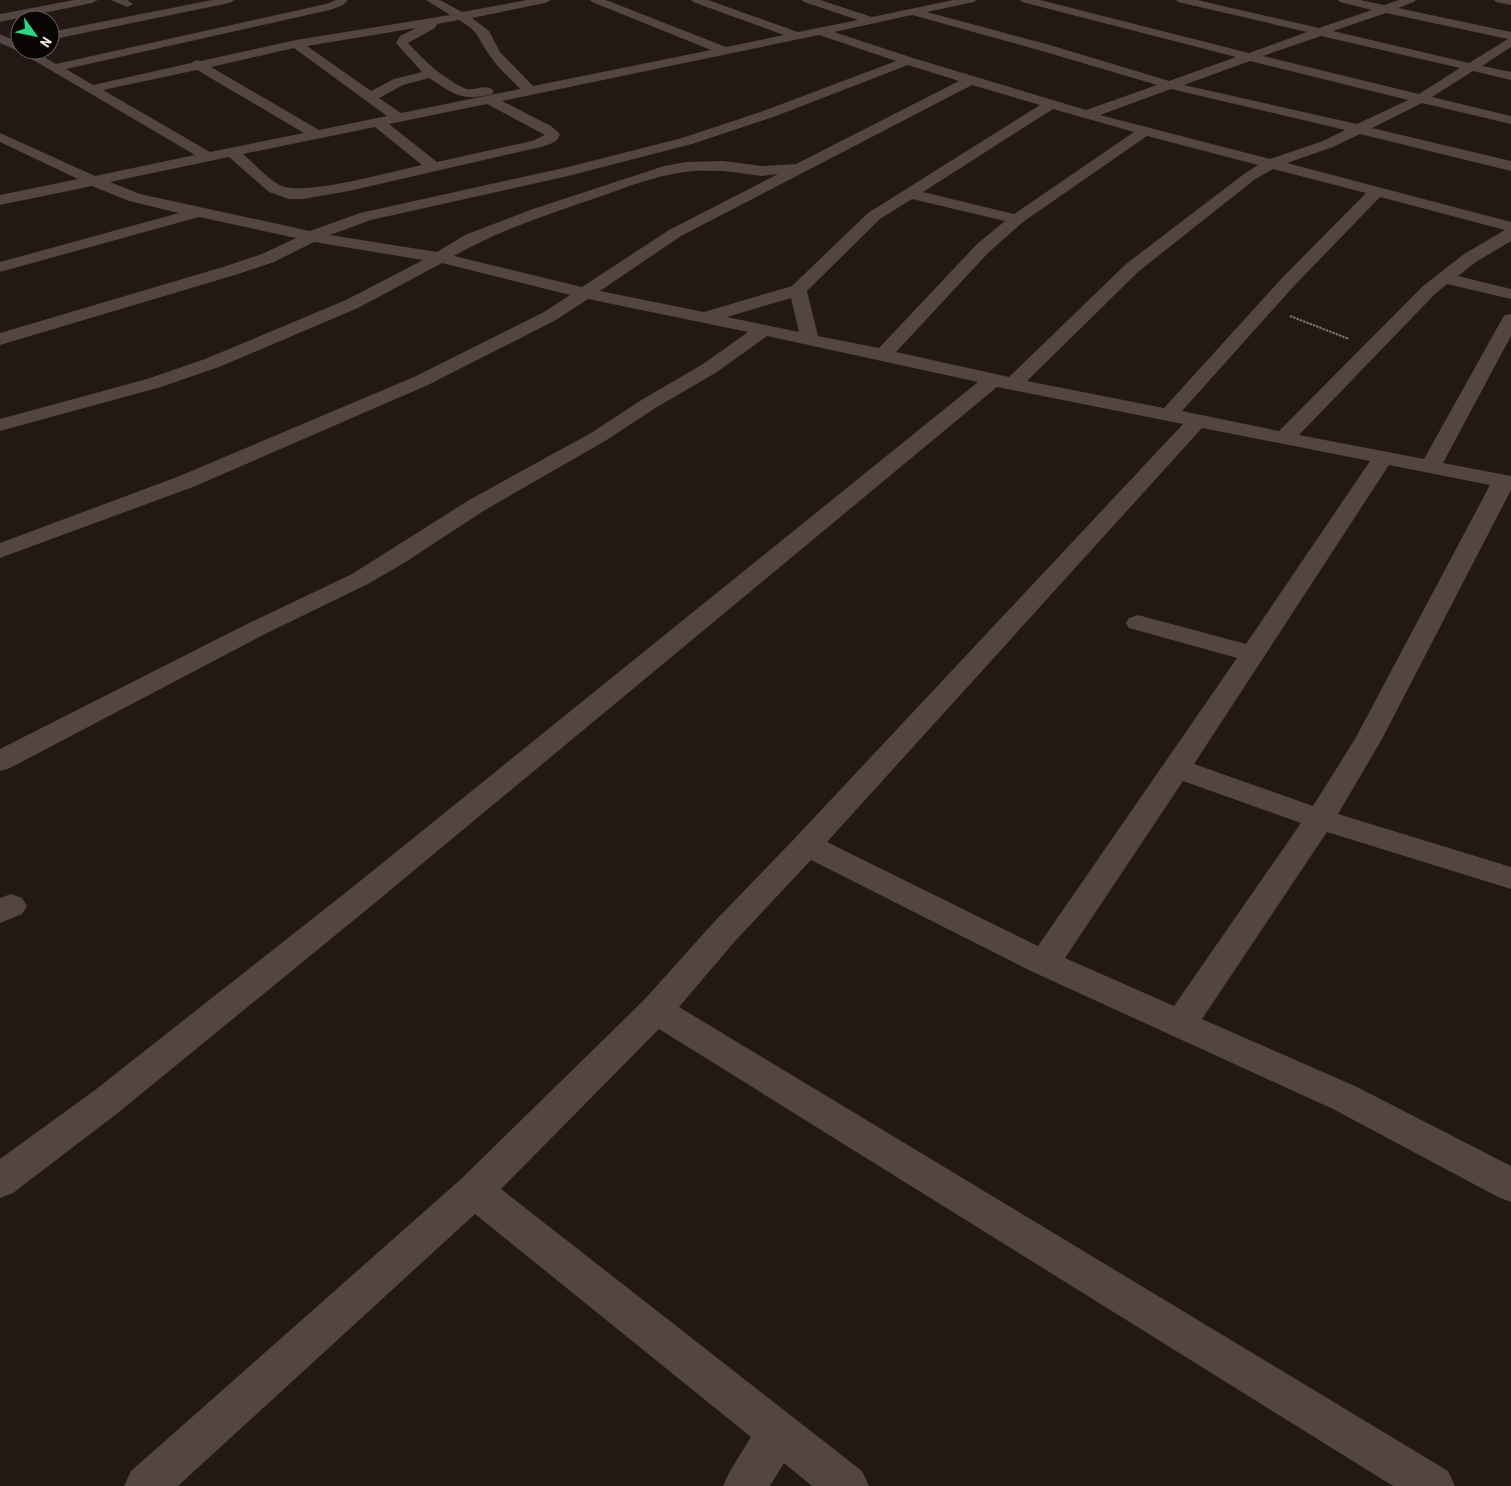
<svg xmlns="http://www.w3.org/2000/svg" width="1511" height="1486" font-family="'Roboto Condensed',sans-serif">
<style>
.lines{fill:none;stroke-linecap:round;stroke-linejoin:round}
.path{stroke:#807672;stroke-width:2;stroke-dasharray:2.5 1;stroke-linecap:butt}
.minor{fill:#534541;fill-rule:evenodd}
</style>
<rect width="100%" height="100%" fill="#231813"/>
<g class="lines">
<path class="path" d="M 1290,316 L 1349,339"/>
<g class="minor">
<path d="M 74,0 L 98,0 L 92,3 L 0,22 L 0,14 Z"/>
<path d="M 111,0 L 127,0 L 133,4 L 127,7 Z"/>
<path d="M 212,0 L 235,0 L 229,3 L 50,40 L 50,32 Z"/>
<path d="M 336,0 L 348,0 L 343,5 L 330,10 L 66,69 L 93,85 L 191,63 L 197,60 L 201,61 L 296,40 L 450,15 L 426,0 L 440,0 L 462,12 L 527,0 L 551,0 L 545,3 L 472,18 L 489,31 L 500,52 L 533,86 L 711,50 L 592,2 L 590,0 L 606,0 L 726,47 L 784,35 L 693,2 L 691,0 L 708,0 L 798,32 L 858,20 L 804,2 L 802,0 L 820,0 L 872,17 L 953,0 L 976,0 L 974,2 L 927,12 L 1050,45 L 1169,81 L 1236,57 L 1022,2 L 1020,0 L 1040,0 L 1249,53 L 1307,32 L 1178,2 L 1176,0 L 1197,0 L 1319,28 L 1372,10 L 1340,2 L 1338,0 L 1360,0 L 1384,5 L 1399,0 L 1416,0 L 1414,2 L 1398,8 L 1511,32 L 1511,47 L 1482,66 L 1511,72 L 1511,80 L 1473,71 L 1432,97 L 1511,116 L 1511,124 L 1422,103 L 1372,128 L 1511,161 L 1511,171 L 1360,134 L 1333,147 L 1287,163 L 1511,222 L 1511,241 L 1476,262 L 1458,276 L 1511,289 L 1511,299 L 1447,284 L 1435,294 L 1299,435 L 1424,459 L 1502,319 L 1505,315 L 1511,314 L 1511,336 L 1443,463 L 1511,476 L 1511,490 L 1382,739 L 1338,814 L 1511,867 L 1511,889 L 1327,832 L 1202,1019 L 1357,1087 L 1511,1166 L 1511,1202 L 1498,1197 L 1333,1109 L 1033,972 L 811,860 L 736,940 L 679,1007 L 1448,1471 L 1455,1486 L 1393,1486 L 659,1029 L 501,1189 L 862,1471 L 869,1486 L 812,1486 L 784,1463 L 770,1486 L 723,1486 L 730,1471 L 751,1437 L 475,1214 L 178,1486 L 124,1486 L 131,1471 L 461,1179 L 644,1000 L 714,922 L 796,837 L 1183,424 L 997,387 L 376,902 L 119,1112 L 13,1193 L 0,1198 L 0,1159 L 95,1090 L 354,886 L 978,382 L 767,336 L 717,372 L 657,407 L 605,441 L 485,510 L 404,563 L 368,584 L 265,634 L 10,768 L 0,771 L 0,749 L 247,624 L 352,574 L 469,500 L 591,433 L 643,399 L 703,364 L 748,332 L 588,299 L 556,320 L 428,385 L 193,487 L 0,558 L 0,543 L 177,477 L 414,377 L 544,312 L 570,295 L 442,263 L 358,308 L 219,367 L 161,387 L 0,431 L 0,419 L 147,379 L 205,359 L 346,300 L 423,260 L 314,242 L 274,262 L 235,275 L 0,345 L 0,333 L 223,267 L 262,254 L 296,238 L 199,217 L 0,272 L 0,262 L 179,213 L 129,201 L 92,186 L 0,205 L 0,195 L 78,179 L 0,142 L 0,133 L 95,176 L 195,155 L 18,51 L 0,43 L 0,34 L 20,43 L 20,50 L 32,50 L 56,64 L 326,4 ZM 1386,13 L 1508,39 L 1469,63 L 1333,31 ZM 912,15 L 1042,51 L 1157,85 L 1086,110 L 913,58 L 834,32 ZM 459,20 C 482,34 476,37 490,56 C 498,68 510,78 520,89 L 401,113 L 379,98 L 403,85 L 429,78 C 455,94 460,102 492,94 L 494,91 C 486,82 473,93 464,88 C 441,77 425,61 408,43 L 435,28 L 437,24 ZM 416,28 L 400,36 L 396,43 L 422,72 L 394,79 L 371,91 L 307,46 ZM 819,35 L 896,61 L 766,110 L 682,138 L 568,167 L 360,213 L 310,231 L 140,194 L 110,182 L 229,157 L 269,192 L 289,199 L 303,199 L 349,191 L 541,147 C 549,144 558,143 560,134 L 551,126 L 502,101 ZM 1321,36 L 1460,68 L 1419,94 L 1263,56 ZM 294,48 L 387,116 L 319,130 L 211,67 ZM 1250,61 L 1408,100 L 1357,124 L 1184,85 ZM 908,65 L 959,81 L 796,164 L 762,166 L 723,161 L 686,162 L 664,166 L 530,210 L 465,235 L 437,252 L 330,235 L 371,220 L 568,176 L 692,144 L 776,116 ZM 197,70 L 304,133 L 210,152 L 103,90 ZM 972,85 L 1040,105 L 868,213 L 792,286 L 704,312 L 600,291 L 681,236 ZM 1171,89 L 1345,130 L 1323,141 L 1270,159 L 1100,115 ZM 487,104 L 545,135 L 532,141 L 437,162 L 389,124 ZM 1053,109 L 1134,132 L 1014,214 L 923,192 ZM 375,127 L 422,165 C 394,171 305,196 282,186 C 270,182 254,163 243,154 ZM 1147,136 L 1258,165 L 1244,174 L 1126,264 L 1009,377 L 896,352 L 989,252 L 1023,222 ZM 1273,169 L 1366,193 L 1282,278 L 1164,408 L 1027,381 L 1138,272 L 1254,180 ZM 723,171 L 762,176 L 778,174 L 669,230 L 582,287 L 454,256 C 497,231 546,215 593,199 C 622,189 653,176 685,172 C 697,170 710,171 723,171 ZM 1380,197 L 1505,230 L 1464,254 L 1423,286 L 1279,431 L 1182,411 L 1294,286 ZM 912,199 L 1005,221 L 977,244 L 879,348 L 818,336 L 807,291 L 880,219 ZM 791,298 L 799,332 L 727,317 ZM 1202,428 L 1370,461 L 1246,644 L 1138,615 L 1129,618 L 1126,623 L 1129,628 L 1237,658 L 1038,946 L 827,842 ZM 1389,465 L 1490,485 L 1355,739 L 1313,806 L 1194,764 ZM 1183,781 L 1301,823 L 1174,1006 L 1065,958 Z"/>
<path d="M 1494,0 L 1511,0 L 1511,5 L 1496,2 Z"/>
<path d="M 11,894 L 22,898 L 27,906 L 22,914 L 0,923 L 0,898 Z"/>
</g>
</g>
<g transform="translate(35 35) rotate(123)"><circle r="24" fill="#090504" stroke="#655f5d"/>
<path d="M0-4L9 19L0 12L-9 19Z" fill="#2bd884"/>
<text y="-8" font-size="14" font-weight="bold" text-anchor="middle" fill="#efe6e3">N</text>
</g>
</svg>
